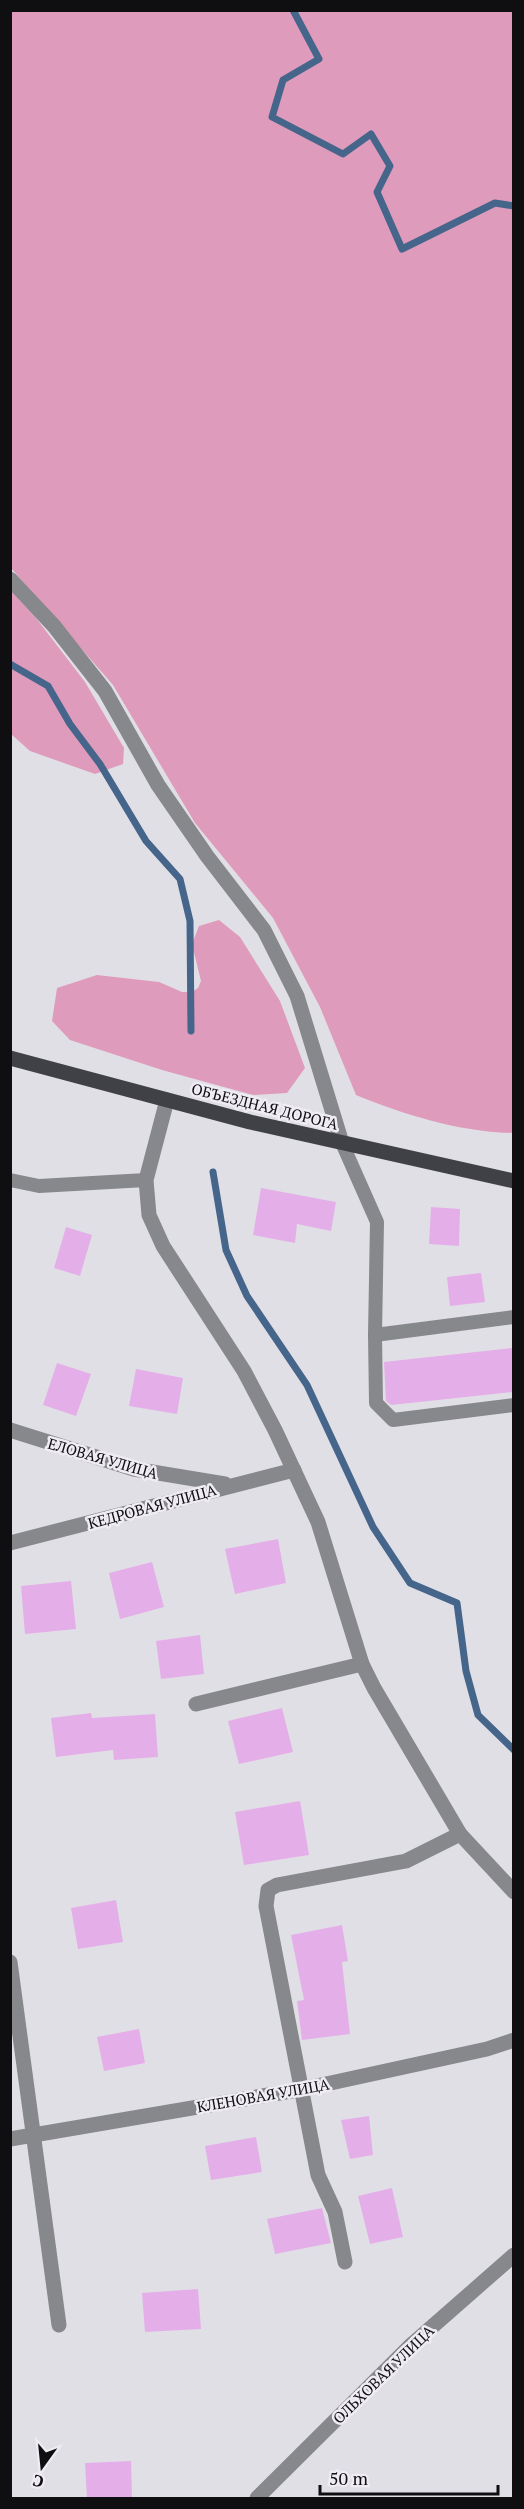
<svg xmlns="http://www.w3.org/2000/svg" width="524" height="2509" font-family="'PT Serif',serif">
<style>
.green{fill:#df9bbc}
.lines{fill:none;stroke-linecap:round;stroke-linejoin:round}
.stream{stroke:#45658a;stroke-width:7}
.building{fill:#e4afe8}
.service{stroke:#87888b;stroke-width:14}
.minor{stroke:#87888b;stroke-width:15}
.primary{stroke:#404146;stroke-width:15}
.labels{text-anchor:middle;dominant-baseline:central;stroke-width:5;stroke-linejoin:round;paint-order:stroke}
.street-label{font-size:15px;fill:#0f0e10;stroke:#efecf4}
</style>
<rect width="100%" height="100%" fill="#e1dfe6"/>
<g class="green">
<path d="M 11,11 L 513,11 L 513,1133 C 460,1132 405,1115 356,1095 L 320,1007 L 273,918 L 195,823 L 113,685 L 11,568 Z"/>
<path d="M 11,591 L 36,618 L 85,682 L 124,748 L 123,764 L 95,774 L 30,751 L 11,734 Z"/>
<path d="M 219,920 L 240,937 L 280,1001 L 305,1068 L 287,1093 L 253,1095 L 162,1070 L 70,1040 L 52,1021 L 57,988 L 97,975 L 159,982 L 182,992 L 192,992 L 198,988 L 201,981 L 192,944 L 199,926 Z"/>
</g>
<g class="lines">
<g class="stream">
<path d="M 293,10 L 319,59 L 283,80 L 272,117 L 343,154 L 371,134 L 390,166 L 377,192 L 402,249 L 495,203 L 514,206"/>
<path d="M 10,664 L 48,686 L 70,724 L 100,764 L 146,841 L 180,879 L 190,921 L 191,1031"/>
<path d="M 213,1172 L 226,1250 L 247,1296 L 307,1385 L 373,1527 L 410,1583 L 457,1603 L 466,1671 L 478,1715 L 514,1750"/>
</g>
</g>
<g class="building">
<path d="M 261,1188 L 336,1202 L 331,1231 L 297,1224 L 295,1243 L 253,1235 Z"/>
<path d="M 431,1207 L 460,1209 L 459,1246 L 429,1244 Z"/>
<path d="M 66,1227 L 92,1235 L 80,1276 L 54,1268 Z"/>
<path d="M 481,1273 L 485,1302 L 450,1306 L 447,1277 Z"/>
<path d="M 513,1348 L 513,1392 L 391,1405 L 386,1401 L 384,1362 Z"/>
<path d="M 57,1363 L 91,1374 L 76,1416 L 43,1405 Z"/>
<path d="M 136,1369 L 183,1378 L 177,1414 L 129,1406 Z"/>
<path d="M 278,1539 L 286,1583 L 235,1594 L 225,1549 Z"/>
<path d="M 152,1562 L 164,1607 L 120,1619 L 109,1573 Z"/>
<path d="M 71,1581 L 76,1629 L 25,1634 L 21,1586 Z"/>
<path d="M 200,1635 L 204,1674 L 161,1679 L 156,1641 Z"/>
<path d="M 282,1708 L 293,1752 L 239,1764 L 228,1721 Z"/>
<path d="M 91,1713 L 92,1718 L 155,1714 L 158,1757 L 114,1760 L 113,1750 L 56,1757 L 51,1718 Z"/>
<path d="M 300,1801 L 309,1855 L 244,1865 L 235,1812 Z"/>
<path d="M 116,1900 L 123,1942 L 78,1949 L 71,1908 Z"/>
<path d="M 342,1925 L 348,1961 L 342,1962 L 350,2034 L 302,2040 L 297,2001 L 304,2000 L 291,1935 Z"/>
<path d="M 139,2029 L 145,2063 L 104,2071 L 97,2037 Z"/>
<path d="M 369,2116 L 373,2155 L 350,2159 L 341,2120 Z"/>
<path d="M 256,2137 L 262,2172 L 211,2180 L 205,2146 Z"/>
<path d="M 392,2188 L 403,2237 L 370,2244 L 358,2196 Z"/>
<path d="M 322,2208 L 331,2243 L 275,2254 L 267,2219 Z"/>
<path d="M 198,2289 L 201,2329 L 145,2332 L 142,2293 Z"/>
<path d="M 131,2461 L 132,2499 L 87,2499 L 85,2463 Z"/>
</g>
<g class="lines">
<g class="service">
<path d="M 342,1143 L 377,1222 L 375,1335 L 514,1317"/>
<path d="M 10,1180 L 39,1186 L 146,1180"/>
<path d="M 375,1335 L 376,1403 L 393,1420 L 514,1405"/>
</g>
<g class="minor">
<path d="M 10,579 L 54,626 L 105,691 L 158,785 L 207,856 L 264,930 L 297,996 L 342,1143"/>
<path d="M 167,1100 L 146,1180 L 149,1215 L 163,1246 L 244,1371 L 275,1430 L 318,1522 L 362,1664 L 374,1688 L 460,1834 L 514,1892"/>
<path d="M 10,1430 L 134,1469 L 225,1484"/>
<path d="M 10,1543 L 294,1470"/>
<path d="M 196,1704 L 362,1664"/>
<path d="M 10,1962 L 59,2325"/>
<path d="M 10,2139 L 303,2089 L 487,2049 L 514,2040"/>
<path d="M 345,2262 L 335,2212 L 318,2175 L 266,1906 L 268,1890 L 277,1885 L 406,1861 L 460,1834"/>
<path d="M 257,2498 L 409,2347 L 514,2255"/>
</g>
<path class="primary" d="M 10,1058 L 250,1122 L 514,1181"/>
</g>
<g class="labels">
<g class="street-label">
<text transform="translate(265 1106) rotate(14)">ОБЪЕЗДНАЯ ДОРОГА</text>
<text transform="translate(103 1458) rotate(16)">ЕЛОВАЯ УЛИЦА</text>
<text transform="translate(152 1506) rotate(-15)">КЕДРОВАЯ УЛИЦА</text>
<text transform="translate(263 2095) rotate(-10)">КЛЕНОВАЯ УЛИЦА</text>
<text transform="translate(383 2374) rotate(-44)">ОЛЬХОВАЯ УЛИЦА</text>
</g>
</g>
<rect width="524" height="2509" fill="none" stroke="#0f0e10" stroke-width="24"/>
<g transform="translate(42 2467) rotate(195)" stroke="#efecf4" stroke-width="4.5" paint-order="stroke">
<path d="M0-4.5L10 22L0 15L-10 22Z" fill="#0f0e10"/>
<text y="-9" font-size="16" font-weight="bold" text-anchor="middle" fill="#0f0e10">С</text>
</g>
<path d="M320 2485v9h178v-9" fill="none" stroke="#0f0e10" stroke-width="3"/>
<text x="329" y="2485" font-size="18" fill="#0f0e10" stroke="#efecf4" stroke-width="4.5" paint-order="stroke">50 m</text>
</svg>
